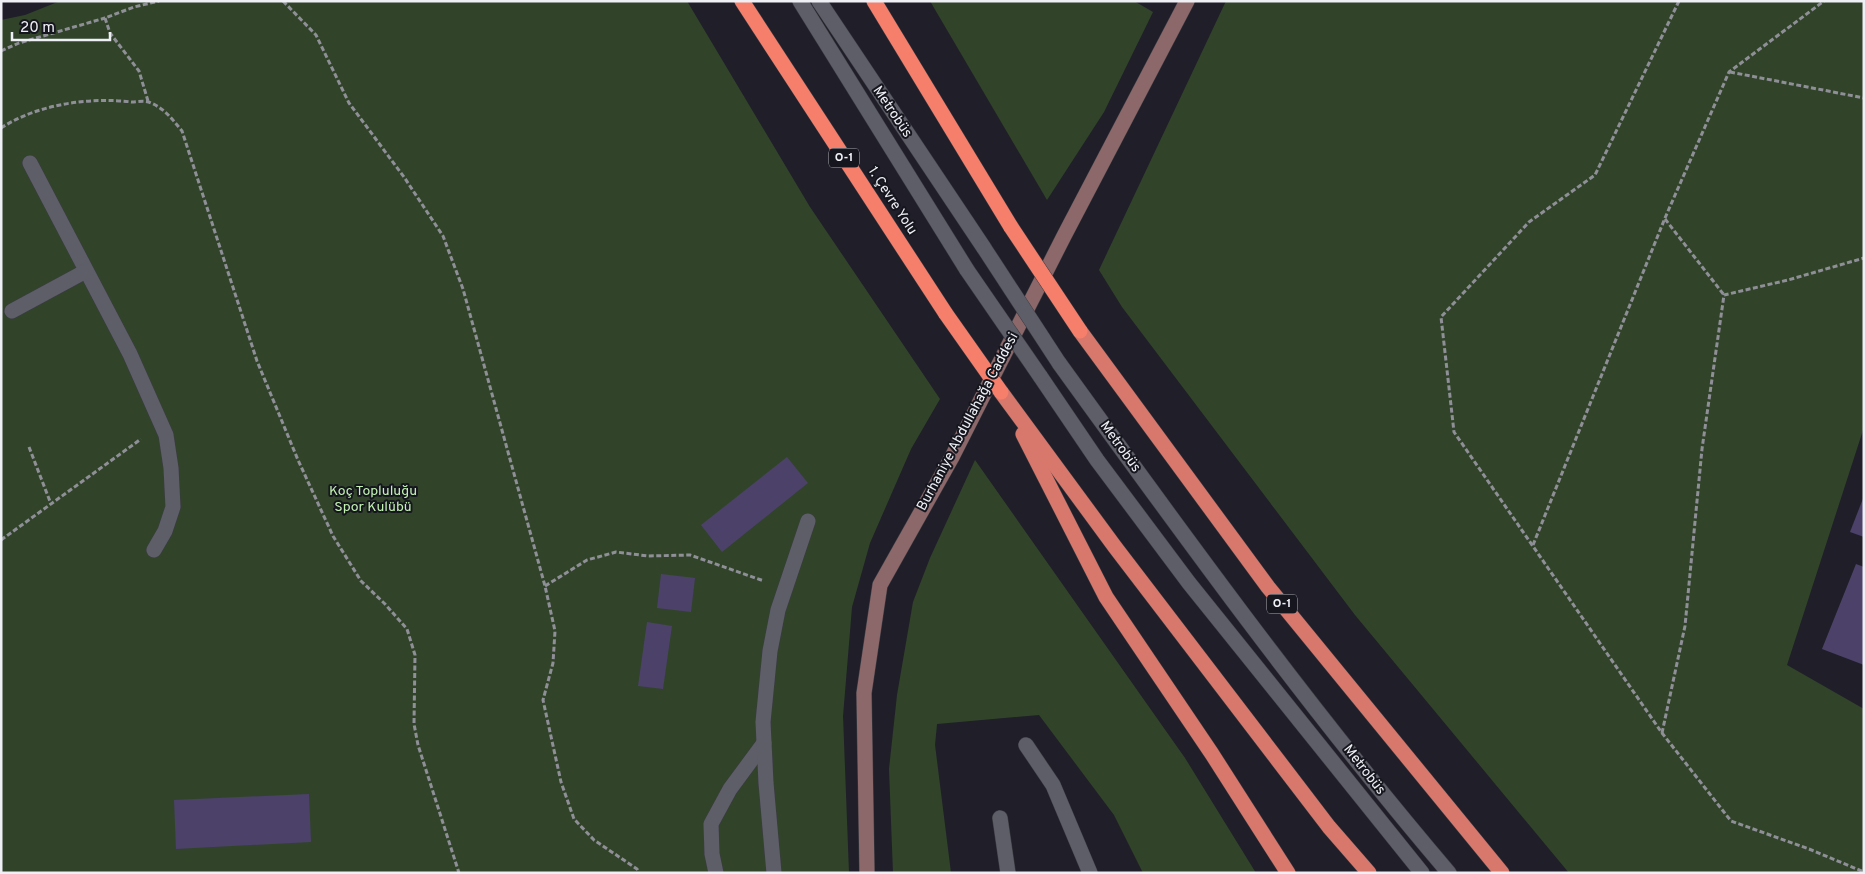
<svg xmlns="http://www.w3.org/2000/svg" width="1865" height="874" font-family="Overpass,sans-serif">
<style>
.green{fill:#31442a}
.building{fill:#4c4169}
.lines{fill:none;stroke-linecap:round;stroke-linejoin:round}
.service-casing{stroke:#3c3c43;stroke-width:16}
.secondary-casing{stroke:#3c3c43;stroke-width:16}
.trunk-casing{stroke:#3c3c43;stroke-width:16}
.motorway-casing{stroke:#3c3c43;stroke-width:16}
.path{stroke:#8f8f97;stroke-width:3;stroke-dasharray:5 2.5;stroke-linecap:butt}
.service{stroke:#5e5e69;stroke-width:15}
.secondary{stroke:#8c686a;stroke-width:15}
.trunk{stroke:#d8786c;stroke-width:15}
.motorway{stroke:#f67f6c;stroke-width:15}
.service-bridge-casing{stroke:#3c3c43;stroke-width:16;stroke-linecap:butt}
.motorway-bridge-casing{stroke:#3c3c43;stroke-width:16;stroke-linecap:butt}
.service-bridge{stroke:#5e5e69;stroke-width:15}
.motorway-bridge{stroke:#f67f6c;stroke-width:15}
.labels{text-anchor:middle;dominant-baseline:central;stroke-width:4;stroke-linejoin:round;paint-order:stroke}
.shield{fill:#16161f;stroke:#aeaeb6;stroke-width:1}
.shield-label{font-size:12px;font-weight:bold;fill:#efeff6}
.street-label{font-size:14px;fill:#efeff6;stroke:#16161f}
.park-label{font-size:14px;fill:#c3f2b2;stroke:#16161f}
</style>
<rect width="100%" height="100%" fill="#201f29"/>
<g class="green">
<path d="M 60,1 L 687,1 L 810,207 L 940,399 L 911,449 L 870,543 L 852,607 L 843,716 L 849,873 L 1,873 L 1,20 L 25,15 Z"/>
<path d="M 930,1 L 1134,1 L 1153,12 L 1104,112 L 1047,200 Z"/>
<path d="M 1226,1 L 1864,1 L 1864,427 L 1787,665 L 1864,709 L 1864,873 L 1569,873 L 1355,615 L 1122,307 L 1099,270 Z"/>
<path d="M 975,460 L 1185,758 L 1256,873 L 1143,873 L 1114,815 L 1039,715 L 937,724 L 935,745 L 951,873 L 893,873 L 889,769 L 897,695 L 913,602 L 930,558 Z"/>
</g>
<g class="building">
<path d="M 787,457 L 808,483 L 722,552 L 701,525 Z"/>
<path d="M 1864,496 L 1864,537 L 1850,532 Z"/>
<path d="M 1856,564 L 1864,567 L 1864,665 L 1822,649 Z"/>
<path d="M 661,574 L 695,578 L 691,612 L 657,608 Z"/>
<path d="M 647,622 L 672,626 L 663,689 L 638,686 Z"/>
<path d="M 309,794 L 311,842 L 176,849 L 174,800 Z"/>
</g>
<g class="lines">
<defs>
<g id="service">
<path d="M 800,1 L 967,270"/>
<path d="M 819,1 L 984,248"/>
<path d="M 30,163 L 130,354 L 166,435 L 171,468 L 173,507 L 165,531 L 154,550"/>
<path d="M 12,311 L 86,271"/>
<path d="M 1059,363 C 1184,536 1310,710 1449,873"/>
<path d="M 1040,376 L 1097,460 L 1189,583 L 1422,873"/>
<path d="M 1026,745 L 1053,785 L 1090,873"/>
<path d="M 1000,818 L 1008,873"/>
<path d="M 716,873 L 712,854 L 711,824 L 730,789 L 764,743"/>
<path d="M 774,873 L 766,783 L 763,722 L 770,651 L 778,610 L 808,521"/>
</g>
<path id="secondary" d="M 867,873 L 864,693 L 880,585 L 952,457 L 1064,236 L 1187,1"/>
<g id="trunk">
<path d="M 1080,331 L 1268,587 L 1502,873"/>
<path d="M 1001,392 L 1115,547 L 1329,827 L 1369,873"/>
<path d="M 1023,434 L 1106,597 L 1212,754 L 1288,873"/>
</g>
<g id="motorway">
<path d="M 742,1 L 946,314"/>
<path d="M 874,1 L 1011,227"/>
</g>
</defs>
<use href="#service" class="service-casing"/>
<use href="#secondary" class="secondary-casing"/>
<use href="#trunk" class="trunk-casing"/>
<use href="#motorway" class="motorway-casing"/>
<g class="path">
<path d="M 283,1 L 316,35 L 349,103 L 404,177 L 443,236 L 463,289 L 545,586 L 555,631 L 553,663 L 543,700 L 561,782 L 574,819 L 594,840 L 637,869 L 639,873"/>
<path d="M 1679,1 L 1595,175 L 1529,222 L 1441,317 L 1454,432 L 1662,733 L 1731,821 L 1809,849 L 1864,872"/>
<path d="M 1,51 L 19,43 L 105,18"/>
<path d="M 1730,72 L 1864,98"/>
<path d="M 148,101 L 139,71 L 110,33 L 105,18 L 134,7 L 159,1"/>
<path d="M 1,128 C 38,104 89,97 132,102 C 138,102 145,100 151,103 C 165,109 172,119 182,131 L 257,361 L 298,460 L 333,536 L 361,581 L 385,604 L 407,629 L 415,655 L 414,724 L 418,745 L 459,873"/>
<path d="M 1665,219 L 1724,295"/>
<path d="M 29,447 L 51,504"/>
<path d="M 1,540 L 141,439"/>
<path d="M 1533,545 L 1665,218 L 1729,72 L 1824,1"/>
<path d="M 545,586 L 587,560 L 616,552 L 648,556 L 690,555 L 764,581"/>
<path d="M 1662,733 L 1685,626 L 1702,449 L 1724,295 L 1788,280 L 1864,258"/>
</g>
<use href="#service" class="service"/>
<use href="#secondary" class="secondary"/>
<use href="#trunk" class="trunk"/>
<use href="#motorway" class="motorway"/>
<defs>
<g id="service-bridge">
<path d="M 984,248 L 1059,363"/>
<path d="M 967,270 L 1040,376"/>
</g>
<g id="motorway-bridge">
<path d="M 1011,227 L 1080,331"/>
<path d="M 946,314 L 1001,392"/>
</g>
</defs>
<use href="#service-bridge" class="service-bridge-casing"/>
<use href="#motorway-bridge" class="motorway-bridge-casing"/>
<use href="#service-bridge" class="service-bridge"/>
<use href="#motorway-bridge" class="motorway-bridge"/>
</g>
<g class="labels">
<g class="shield">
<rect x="829" y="148.5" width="30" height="19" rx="4"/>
<rect x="1267" y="594.5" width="30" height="19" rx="4"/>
</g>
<g class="shield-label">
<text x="844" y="158">O-1</text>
<text x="1282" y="604">O-1</text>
</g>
<g class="street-label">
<text transform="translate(892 112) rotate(56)">Metrobüs</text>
<text transform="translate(892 201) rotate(57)">1. Çevre Yolu</text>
<text transform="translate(968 422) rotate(-62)">Burhaniye Abdullahağa Caddesi</text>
<text transform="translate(1120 447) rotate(54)">Metrobüs</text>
<text transform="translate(1364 770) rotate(52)">Metrobüs</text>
</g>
<g class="park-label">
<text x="373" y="491">Koç Topluluğu<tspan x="373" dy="16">Spor Kulübü</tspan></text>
</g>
</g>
<rect width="1865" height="874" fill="none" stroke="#efeff6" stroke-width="5"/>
<path d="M12 32v8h98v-8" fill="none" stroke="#efeff6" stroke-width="2.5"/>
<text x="20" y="32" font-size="15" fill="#efeff6" stroke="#16161f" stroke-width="4" paint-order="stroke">20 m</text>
</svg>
